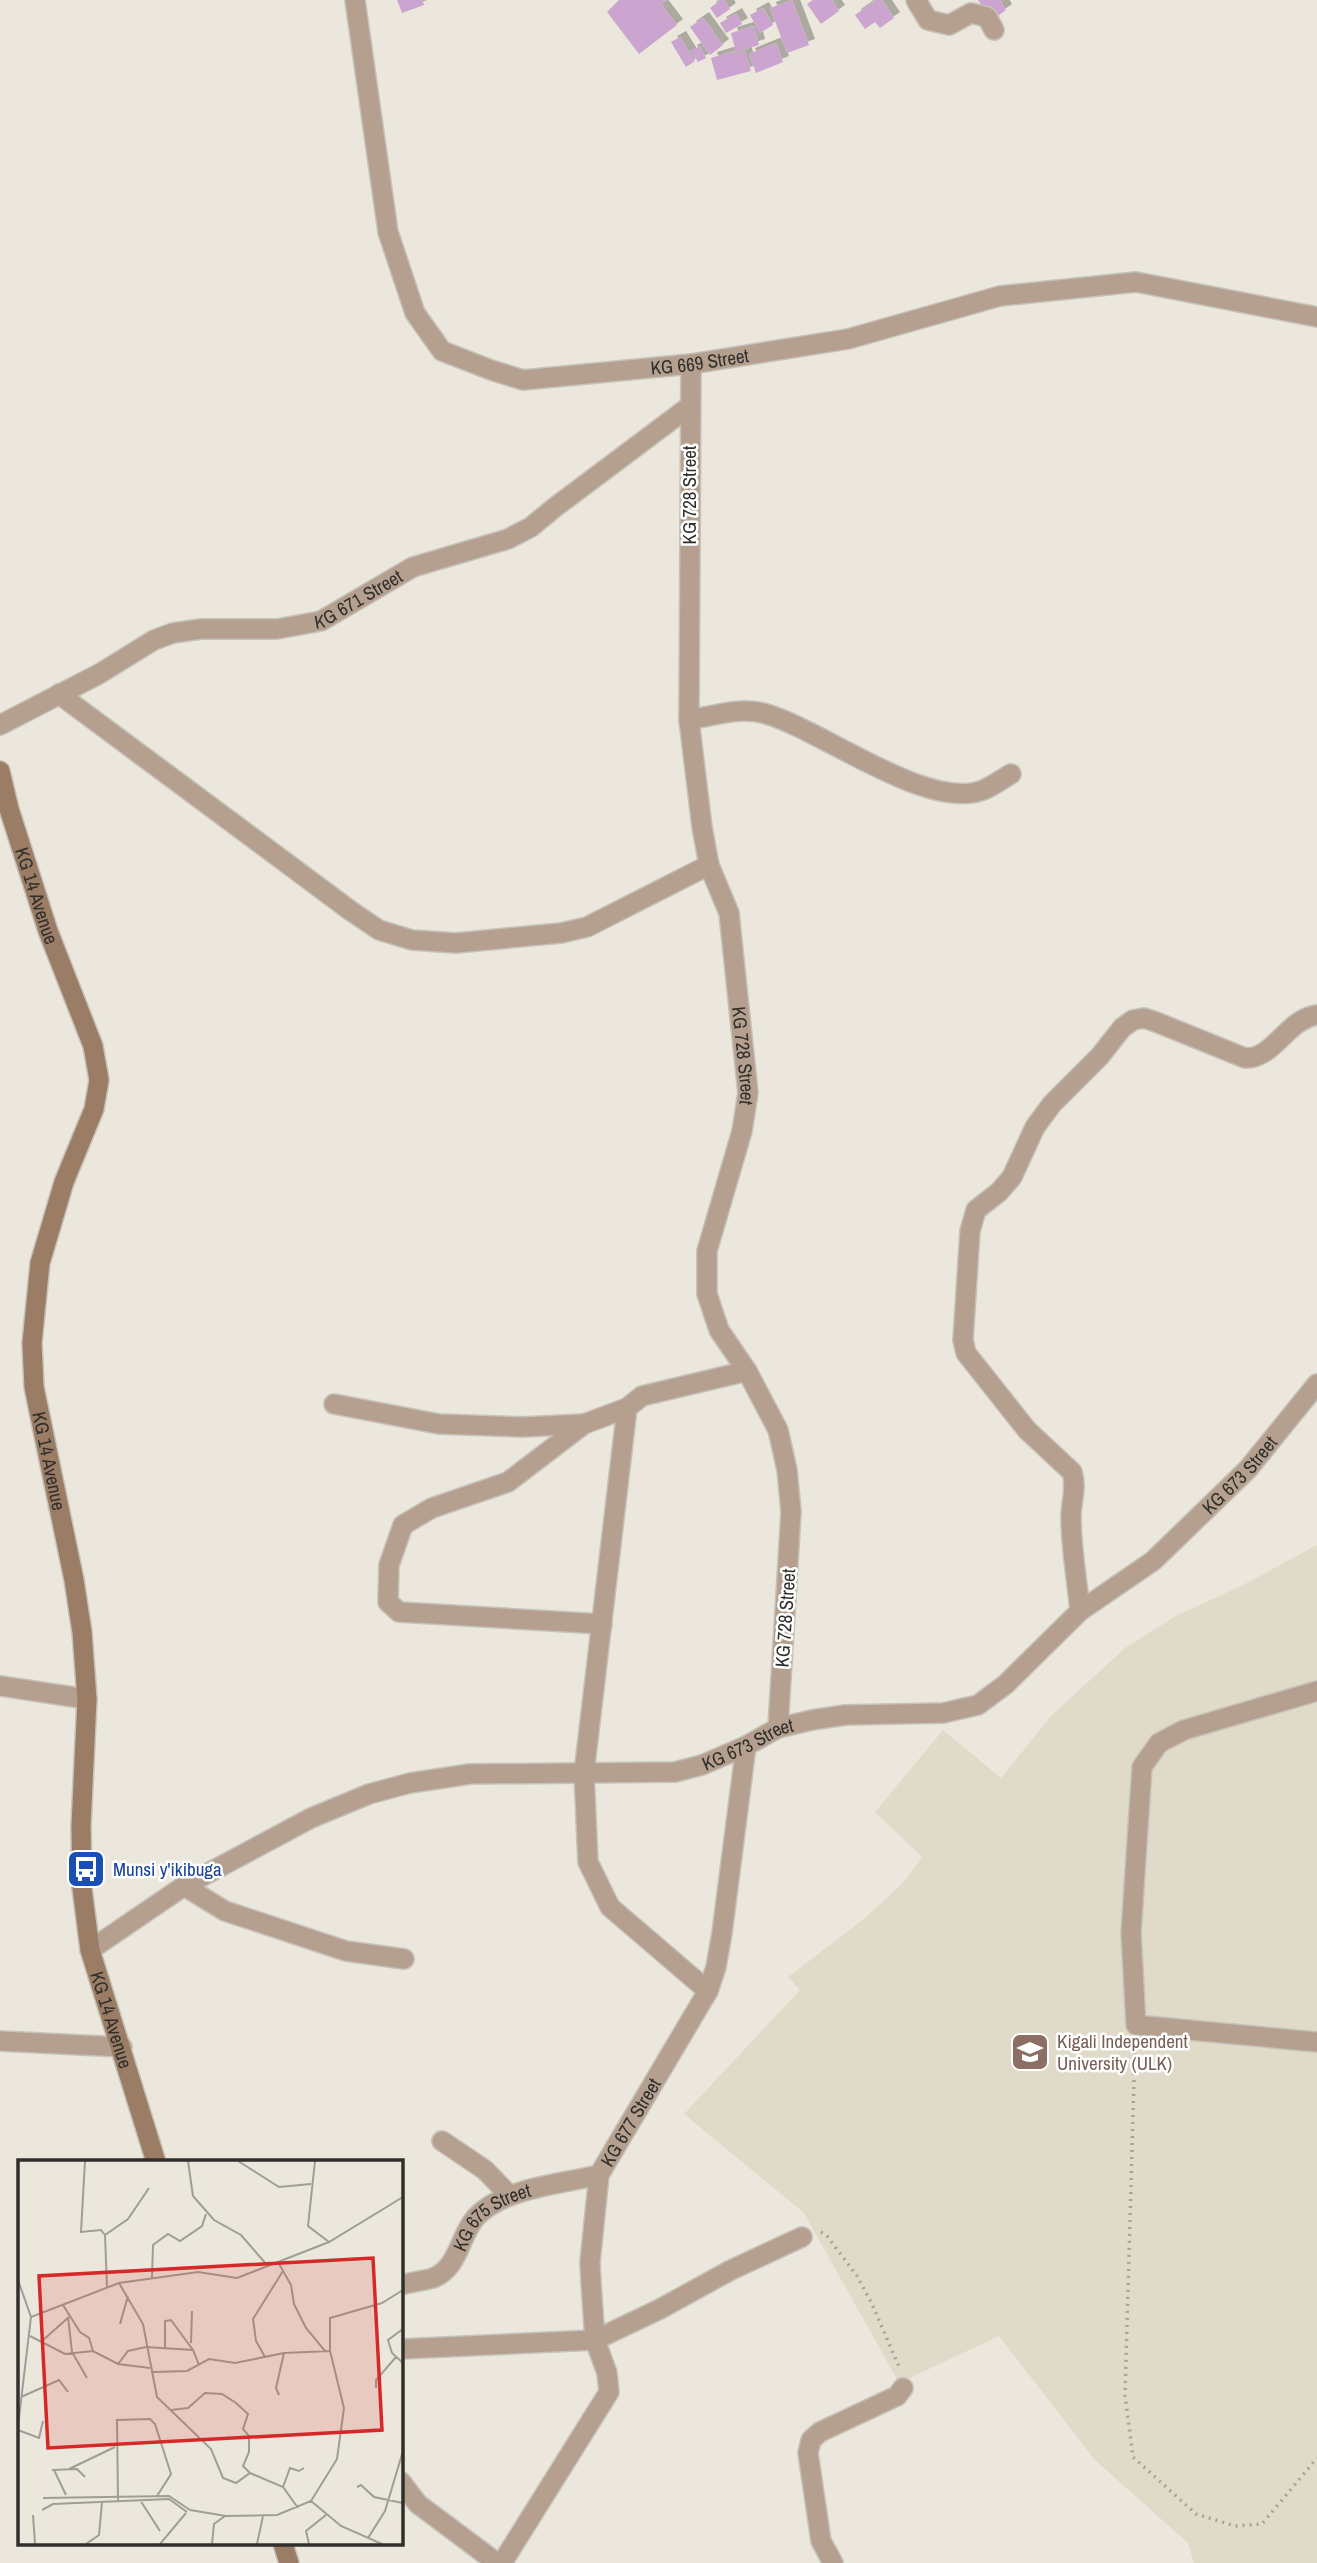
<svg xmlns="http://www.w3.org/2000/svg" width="1317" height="2563" font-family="'Archivo Narrow',sans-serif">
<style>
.built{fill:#e0dac9}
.building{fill:#cba4d0;filter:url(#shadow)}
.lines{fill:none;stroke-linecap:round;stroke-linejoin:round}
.minor-casing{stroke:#c6c2b9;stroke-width:22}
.secondary-casing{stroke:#c6c2b9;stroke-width:22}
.path{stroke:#a6a39b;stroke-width:3.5;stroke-dasharray:2 5;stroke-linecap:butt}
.minor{stroke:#b5a090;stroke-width:19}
.secondary{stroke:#9b7d65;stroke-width:19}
.labels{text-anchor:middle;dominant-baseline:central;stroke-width:5;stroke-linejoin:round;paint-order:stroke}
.street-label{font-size:19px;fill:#302f2b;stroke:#fff}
.transit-label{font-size:19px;fill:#164399;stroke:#fff;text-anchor:start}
.education-label{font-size:19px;fill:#785e54;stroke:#fff;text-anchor:start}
.inset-road{fill:none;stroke:#a09d95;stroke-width:2}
.view{fill:#d62828;fill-opacity:0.15;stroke:#d62828;stroke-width:3.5}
.inset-edge{fill:none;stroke:#302f2b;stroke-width:3.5}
</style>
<defs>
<filter id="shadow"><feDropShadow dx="6" dy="-6" stdDeviation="0" flood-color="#0004"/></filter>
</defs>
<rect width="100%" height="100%" fill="#ebe7dc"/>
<path class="built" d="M 1317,1545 L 1317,2563 L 1194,2563 L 1188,2543 L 1095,2460 L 999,2336 L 899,2383 L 804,2213 L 684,2114 L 800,1990 L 788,1977 L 864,1919 L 904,1882 L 922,1857 L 875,1812 L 943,1730 L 1001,1778 L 1051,1716 L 1125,1648 L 1174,1617 L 1249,1582 Z"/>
<g class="building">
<path d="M 397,0 L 422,0 L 424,5 L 402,13 Z"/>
<path d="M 619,0 L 667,0 L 661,4 L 677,25 L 639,54 L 607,12 Z"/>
<path d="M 721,0 L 724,0 L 730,9 L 717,18 L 710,8 Z"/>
<path d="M 792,0 L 809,45 L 787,53 L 770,8 Z"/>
<path d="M 813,0 L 832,0 L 839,11 L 821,24 L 807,4 Z"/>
<path d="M 876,0 L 882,0 L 894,18 L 880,28 L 875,22 L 865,29 L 855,15 Z"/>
<path d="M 978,0 L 1000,0 L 1006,10 L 992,20 Z"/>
<path d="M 763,8 L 773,25 L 760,33 L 750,15 Z"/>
<path d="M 736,14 L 742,24 L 726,33 L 720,23 Z"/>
<path d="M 703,18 L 723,45 L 710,55 L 690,27 Z"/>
<path d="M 754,26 L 759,45 L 736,52 L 731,33 Z"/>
<path d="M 680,37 L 695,61 L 686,67 L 671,42 Z"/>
<path d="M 776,43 L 783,62 L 756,73 L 749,54 Z"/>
<path d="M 700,46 L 706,58 L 698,62 L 691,51 Z"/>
<path d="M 734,51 L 735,54 L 745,51 L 751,71 L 717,80 L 711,58 Z"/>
</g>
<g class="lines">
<defs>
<g id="minor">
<path id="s1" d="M 355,0 L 388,232 L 415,313 L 442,351 L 491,370 L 523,380 L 691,364 L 848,339 L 1000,296 L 1136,282 L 1317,317"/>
<path d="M 916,0 L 928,20 L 949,25 L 971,13 L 987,17 L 994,30"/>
<path id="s2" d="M 691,364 L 689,720 L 702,827 L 709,865 L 729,913 L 748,1093 L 742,1131 L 707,1251 L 707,1294 L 719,1330 L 747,1371 L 778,1430 L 787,1470 L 791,1512 L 778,1728"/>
<path d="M 59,694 L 351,911 L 379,930 L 412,940 L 456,943 L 561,933 L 587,927 L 709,865"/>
<path d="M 689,720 C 712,716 739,707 763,713 C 820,728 927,812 983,790 C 993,786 1002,779 1011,774"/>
<path id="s3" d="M 0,725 L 99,674 L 154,640 L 173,633 L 201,629 L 277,629 L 321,621 L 413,567 L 508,539 L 531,527 L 554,508 L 690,406"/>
<path d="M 334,1404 L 439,1424 L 522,1427 L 584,1424"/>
<path d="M 1080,1611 C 1077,1580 1071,1548 1071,1517 C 1071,1502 1077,1487 1072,1472 L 1027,1430 L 966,1353 L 963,1340 L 970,1231 L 976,1210 L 999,1192 L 1012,1177 L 1035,1127 L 1052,1104 L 1100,1056 L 1122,1028 L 1133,1020 L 1144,1018 L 1156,1022 L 1245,1058 C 1274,1059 1287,1019 1317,1015"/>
<path d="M 602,1624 L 399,1612 L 388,1602 L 389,1565 L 403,1525 L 432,1508 L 508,1482 L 584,1424 L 627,1408"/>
<path d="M 0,1686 L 87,1699"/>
<path d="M 1317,1691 L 1184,1730 L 1159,1743 L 1142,1767 L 1131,1933 L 1136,2025 L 1317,2042"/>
<path d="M 184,1886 L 225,1911 L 346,1951 L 404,1959"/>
<path id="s4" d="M 90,1950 L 184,1886 L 311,1818 L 369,1794 L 410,1783 L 470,1774 L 675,1772 L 702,1765 L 746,1746 L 778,1728 L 812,1720 L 845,1715 L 943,1713 L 978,1705 L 1006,1684 L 1080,1611 L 1153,1561 L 1248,1469 L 1317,1384"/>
<path d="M 708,1991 L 610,1907 L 588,1862 L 584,1773 L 627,1408 L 642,1396 L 747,1371"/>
<path d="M 0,2041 L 122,2047"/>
<path d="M 442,2141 L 485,2170 L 509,2195"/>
<path id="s5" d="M 401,2285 C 411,2282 423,2281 433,2278 C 459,2268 459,2236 476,2217 C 504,2188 560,2184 599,2175"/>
<path d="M 401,2349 L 595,2340 L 660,2309 L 731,2270 L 802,2237"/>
<path d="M 401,2482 L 418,2504 L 497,2563"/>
<path id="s6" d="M 502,2563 L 609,2392 L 607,2373 L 595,2340 L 591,2283 L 590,2262 L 599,2175 L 708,1991 L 716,1967 L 722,1933 L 746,1746"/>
<path d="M 833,2563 L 821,2541 L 808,2453 L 811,2440 L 820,2432 L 897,2396 L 903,2388"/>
</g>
<g id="secondary">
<path id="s7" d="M 0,771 L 9,809 L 48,931 L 93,1046 L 99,1080 L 94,1109 L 64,1182 L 40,1263 L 32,1343 L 34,1387 L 74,1580 L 82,1632 L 87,1699 L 81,1826 L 82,1888 L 90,1950 L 156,2162"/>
<path d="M 283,2544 L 289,2563"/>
</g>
</defs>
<use href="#minor" class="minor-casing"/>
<use href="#secondary" class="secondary-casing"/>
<g class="path">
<path d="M 1135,2045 L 1125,2395 L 1133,2457 L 1196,2514 L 1235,2526 L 1262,2524 L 1317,2458"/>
<path d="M 821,2232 L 827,2236 L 857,2276 L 872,2304 L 900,2369"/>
</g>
<use href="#minor" class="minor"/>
<use href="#secondary" class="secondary"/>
</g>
<defs>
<symbol id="bus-square" viewBox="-11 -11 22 22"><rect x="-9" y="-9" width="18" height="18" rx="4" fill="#1a4fb4" stroke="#fff"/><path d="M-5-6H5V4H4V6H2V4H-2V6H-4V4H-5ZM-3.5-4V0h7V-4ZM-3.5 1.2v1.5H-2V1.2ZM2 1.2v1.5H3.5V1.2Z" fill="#fff"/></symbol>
<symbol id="university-square" viewBox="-11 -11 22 22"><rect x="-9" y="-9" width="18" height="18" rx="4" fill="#8d6e63" stroke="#fff"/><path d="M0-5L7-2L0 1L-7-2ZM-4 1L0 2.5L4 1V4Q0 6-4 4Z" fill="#fff"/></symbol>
</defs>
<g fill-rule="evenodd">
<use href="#bus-square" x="64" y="1847" width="44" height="44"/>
<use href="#university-square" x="1008" y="2030" width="44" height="44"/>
</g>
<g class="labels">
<g class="street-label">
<text stroke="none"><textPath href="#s1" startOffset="630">KG 669 Street</textPath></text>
<text transform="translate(689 495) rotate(-90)">KG 728 Street</text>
<text stroke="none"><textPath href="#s3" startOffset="388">KG 671 Street</textPath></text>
<text stroke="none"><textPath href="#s7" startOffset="130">KG 14 Avenue</textPath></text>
<text stroke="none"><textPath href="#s2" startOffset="698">KG 728 Street</textPath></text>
<text stroke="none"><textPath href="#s7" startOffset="718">KG 14 Avenue</textPath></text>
<text stroke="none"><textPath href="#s4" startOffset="1293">KG 673 Street</textPath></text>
<text transform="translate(785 1618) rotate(-86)">KG 728 Street</text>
<text stroke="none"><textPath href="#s4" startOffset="707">KG 673 Street</textPath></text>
<text stroke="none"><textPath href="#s7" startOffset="1284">KG 14 Avenue</textPath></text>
<text stroke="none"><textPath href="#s6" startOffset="483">KG 677 Street</textPath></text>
<text stroke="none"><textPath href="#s5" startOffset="121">KG 675 Street</textPath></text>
</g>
<g class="transit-label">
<text x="113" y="1869">Munsi y'ikibuga</text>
</g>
<g class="education-label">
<text x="1057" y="2041">Kigali Independent<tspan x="1057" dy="22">University (ULK)</tspan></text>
</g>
</g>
<g transform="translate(18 2160)">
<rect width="385" height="385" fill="#ebe7dc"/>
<path class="inset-road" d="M 67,1 L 63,72 L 83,70 L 87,75 L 89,127M 170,1 L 175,36 L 196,60 L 223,75 L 249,105M 220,1 L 261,27 L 293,24M 297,1 L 290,66 L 311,82M 87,75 L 110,59 L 131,28M 260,102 L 273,125 L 276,144 L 288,168 L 307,191M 134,118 L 135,85 L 150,74 L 162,81 L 184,66 L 188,54M 0,120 L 13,157M 101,123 L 125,164 L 139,237 L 193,289 L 205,318 L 218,323 L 232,313 L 265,327 L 280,348M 45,145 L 62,172 L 71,178 L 75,191M 50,157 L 54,192 L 69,218M 102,164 L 110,136M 385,169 L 370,180 L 374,193 L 385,203M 12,176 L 47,194 L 75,191 L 100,204 L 132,208M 24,181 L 51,157M 173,183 L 174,151M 147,188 L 147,161 L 153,160 L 175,190M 247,197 L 238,181 L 235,159 L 265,111M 100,204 L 110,191 L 128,187 L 175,190 L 181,205M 135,212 L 169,211 L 191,199 L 217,203 L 266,193 L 312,191M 358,228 L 358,220 L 378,197M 261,235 L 258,228 L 266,193M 3,237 L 41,220 L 50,232M 153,250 L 170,248 L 187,233 L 204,234 L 218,243 L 230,254 L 225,269 L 231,276 L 231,292 L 225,306 L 232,313M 0,266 L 13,157 L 101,123 L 180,112 L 219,118 L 311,82 L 385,37M 0,270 L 21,278 L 25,261M 51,309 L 97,287M 34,310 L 59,309 L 67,317M 36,310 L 48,335M 265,327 L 272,308 L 281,311 L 286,308M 339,327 L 343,325 L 356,337 L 385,343M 25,338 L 151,336 L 172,350M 122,340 L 142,371M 100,341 L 99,260 L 132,259 L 137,264 L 153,314 L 139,336M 293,341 L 323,366 L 364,384M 24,350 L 35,344 L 151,339 L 169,352M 172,350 L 208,356 L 259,355 L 293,341 L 319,299 L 326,248 L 312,191 L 312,158 L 364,143 L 385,130M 15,355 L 17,384M 350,378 L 367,351 L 385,291M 68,384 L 81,375 L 84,342M 142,384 L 168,353M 194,384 L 196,364 L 207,356M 239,384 L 245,356M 291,384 L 288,371 L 308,355"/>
<path class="view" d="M 355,98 L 364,270 L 30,288 L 21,116 Z"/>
<rect width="385" height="385" class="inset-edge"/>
</g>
</svg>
